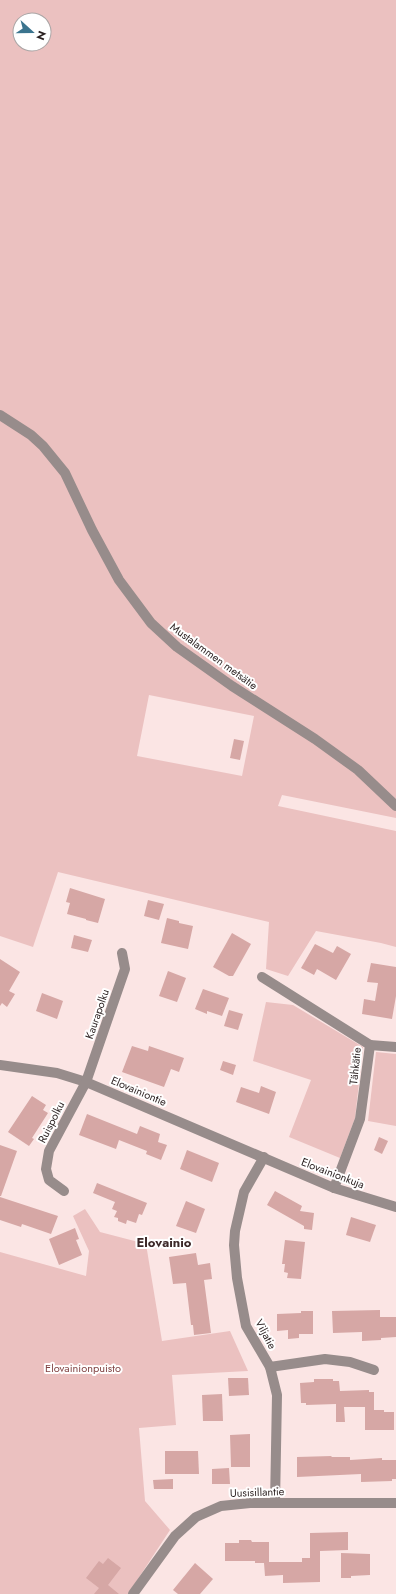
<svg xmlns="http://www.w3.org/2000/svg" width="396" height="1594" font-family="Jost,sans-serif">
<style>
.green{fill:#ebc1c0;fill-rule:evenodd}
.building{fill:#d6a7a5}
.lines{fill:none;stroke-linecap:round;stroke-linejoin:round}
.minor{stroke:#978c8b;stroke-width:10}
.labels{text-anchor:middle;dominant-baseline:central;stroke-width:4;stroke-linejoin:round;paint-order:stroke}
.street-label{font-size:11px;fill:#281e1e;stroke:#fff}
.park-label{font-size:11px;fill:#814343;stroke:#fff}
.quarter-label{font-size:13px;font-weight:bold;fill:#3c2828;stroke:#fff}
</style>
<rect width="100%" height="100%" fill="#fbe5e4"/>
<g class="green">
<path d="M 0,0 L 396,0 L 396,818 L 282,795 L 278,806 L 396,831 L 396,947 L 381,943 L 316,931 L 288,976 L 266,969 L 269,922 L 58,872 L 33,947 L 0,936 ZM 20,20 L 44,20 L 44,44 L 20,44 ZM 149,695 L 254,716 L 242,776 L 137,756 Z"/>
<path d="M 266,1002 L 293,1005 L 363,1047 L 355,1118 L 340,1158 L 289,1137 L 311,1080 L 253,1061 Z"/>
<path d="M 376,1052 L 396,1054 L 396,1126 L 368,1121 Z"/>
<path d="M 85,1209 L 100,1232 L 146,1244 L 162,1341 L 230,1331 L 248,1371 L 172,1375 L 176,1425 L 139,1428 L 145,1501 L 170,1530 L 128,1594 L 0,1594 L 0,1252 L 86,1276 L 89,1251 L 73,1216 Z"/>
</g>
<g class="building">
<path d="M 234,739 L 244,741 L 240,760 L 230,758 Z"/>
<path d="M 70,888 L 105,899 L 98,923 L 86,920 L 86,919 L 67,914 L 70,903 L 66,902 Z"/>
<path d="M 148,900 L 164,904 L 159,920 L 144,916 Z"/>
<path d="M 167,918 L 179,921 L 179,923 L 193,926 L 188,949 L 161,943 Z"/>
<path d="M 232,933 L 251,944 L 233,976 L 229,976 L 213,967 Z"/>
<path d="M 74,935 L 92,940 L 88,952 L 71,948 Z"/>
<path d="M 315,944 L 333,953 L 337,946 L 351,954 L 336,980 L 317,969 L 314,975 L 301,968 Z"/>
<path d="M 0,959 L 20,972 L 9,991 L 15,994 L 7,1007 L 2,1003 L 0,1006 Z"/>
<path d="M 371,963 L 396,967 L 396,996 L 392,1019 L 362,1014 L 364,999 L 375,1001 L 378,983 L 367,982 Z"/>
<path d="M 168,971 L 186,978 L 177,1002 L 159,996 Z"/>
<path d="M 203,989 L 229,998 L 222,1016 L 207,1011 L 207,1014 L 195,1009 Z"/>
<path d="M 42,993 L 63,1001 L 57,1019 L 36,1011 Z"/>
<path d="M 229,1010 L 243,1014 L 238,1030 L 224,1026 Z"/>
<path d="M 132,1046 L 148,1051 L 149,1046 L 184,1058 L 179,1072 L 171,1069 L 164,1087 L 122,1072 Z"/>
<path d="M 223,1061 L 236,1065 L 233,1075 L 220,1070 Z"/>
<path d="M 261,1086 L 276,1092 L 269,1114 L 236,1102 L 241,1087 L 259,1093 Z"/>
<path d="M 32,1096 L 46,1105 L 43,1110 L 48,1113 L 32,1138 L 34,1139 L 29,1146 L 8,1132 Z"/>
<path d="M 87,1114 L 137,1134 L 140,1126 L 160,1134 L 158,1142 L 167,1145 L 161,1160 L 146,1154 L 147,1151 L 119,1140 L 116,1149 L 79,1135 Z"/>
<path d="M 379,1137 L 388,1141 L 382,1154 L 374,1150 Z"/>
<path d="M 0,1145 L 17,1151 L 1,1196 L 0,1196 Z"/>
<path d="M 187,1150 L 219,1163 L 212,1182 L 180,1169 Z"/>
<path d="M 97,1183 L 147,1203 L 142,1215 L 139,1214 L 136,1223 L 127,1220 L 126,1224 L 118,1221 L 118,1218 L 114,1217 L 117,1211 L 112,1209 L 115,1202 L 93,1193 Z"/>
<path d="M 275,1191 L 302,1206 L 300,1211 L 314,1213 L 312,1230 L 304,1229 L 304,1226 L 267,1205 Z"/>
<path d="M 0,1197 L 58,1216 L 51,1234 L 22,1224 L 21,1227 L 0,1220 Z"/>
<path d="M 186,1201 L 205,1209 L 196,1233 L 176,1226 Z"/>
<path d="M 351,1217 L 376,1225 L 370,1242 L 346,1235 Z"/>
<path d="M 75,1228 L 79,1239 L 76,1240 L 82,1255 L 59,1265 L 49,1239 Z"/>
<path d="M 285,1240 L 305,1242 L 301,1279 L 287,1278 L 288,1273 L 284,1272 L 285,1264 L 282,1264 Z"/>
<path d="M 196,1253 L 198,1265 L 210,1263 L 212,1279 L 204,1280 L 211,1333 L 194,1335 L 193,1325 L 191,1325 L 186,1283 L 173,1284 L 169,1257 Z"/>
<path d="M 380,1310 L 380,1317 L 396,1317 L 396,1337 L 381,1338 L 381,1340 L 362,1341 L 362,1332 L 333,1333 L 332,1311 Z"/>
<path d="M 301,1311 L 313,1311 L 313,1334 L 299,1334 L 299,1338 L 288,1339 L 288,1330 L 277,1331 L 277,1314 L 301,1313 Z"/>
<path d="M 228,1378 L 248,1378 L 249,1395 L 229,1396 Z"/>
<path d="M 314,1379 L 333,1379 L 333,1381 L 339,1381 L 340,1391 L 369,1390 L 369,1392 L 374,1392 L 374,1410 L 384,1410 L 384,1412 L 394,1412 L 394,1430 L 365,1430 L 365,1407 L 344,1407 L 345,1422 L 336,1422 L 336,1404 L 306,1405 L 306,1403 L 301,1403 L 300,1383 L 314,1382 Z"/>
<path d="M 222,1394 L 223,1421 L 203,1421 L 202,1395 Z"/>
<path d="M 250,1434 L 250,1467 L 231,1467 L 230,1435 Z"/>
<path d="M 165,1451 L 198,1451 L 199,1474 L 165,1474 Z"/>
<path d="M 332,1456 L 331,1457 L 350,1457 L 350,1460 L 382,1458 L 382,1460 L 396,1460 L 396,1479 L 392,1479 L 392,1481 L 361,1482 L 361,1474 L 297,1477 L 297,1457 Z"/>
<path d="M 229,1468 L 230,1484 L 212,1484 L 212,1469 Z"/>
<path d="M 173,1479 L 173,1489 L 154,1489 L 153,1480 Z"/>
<path d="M 348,1532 L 348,1550 L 320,1551 L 320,1582 L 283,1583 L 283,1575 L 265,1576 L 264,1563 L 255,1563 L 255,1561 L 225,1561 L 225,1543 L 239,1543 L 239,1540 L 251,1540 L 252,1542 L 269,1542 L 269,1562 L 302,1562 L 302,1558 L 310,1558 L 310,1533 Z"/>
<path d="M 341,1553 L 370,1554 L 370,1575 L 351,1576 L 351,1578 L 341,1578 Z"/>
<path d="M 108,1558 L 121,1568 L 108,1585 L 119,1594 L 94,1594 L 99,1588 L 86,1578 L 99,1561 L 103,1564 Z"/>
<path d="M 195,1563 L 213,1579 L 200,1594 L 178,1594 L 173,1590 Z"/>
</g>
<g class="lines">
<g class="minor">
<path d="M 0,415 L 31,435 L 43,446 L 65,473 L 92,530 L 119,580 L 151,623 L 177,647 L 232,686 L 315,739 L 358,770 L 396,806"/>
<path d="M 262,977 L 370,1045 L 360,1119 L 334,1188"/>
<path d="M 370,1045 L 396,1047"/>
<path d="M 0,1065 L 57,1073 L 86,1082 L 334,1188 L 396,1207"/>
<path d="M 264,1157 L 244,1192 L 235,1231 L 234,1245 L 237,1278 L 246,1326 L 270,1367 L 277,1395 L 275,1503"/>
<path d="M 64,1191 L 49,1180 L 46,1169 L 49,1151 L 86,1082 L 125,969 L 122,953"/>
<path d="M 270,1367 L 325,1359 L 350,1362 L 374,1370"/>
<path d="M 133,1594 L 175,1536 L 196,1517 L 221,1506 L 250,1503 L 396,1503"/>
</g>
</g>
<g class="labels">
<g class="street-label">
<text transform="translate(214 656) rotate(36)">Mustalammen metsätie</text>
<text transform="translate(97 1014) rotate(-71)">Kaurapolku</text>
<text transform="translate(355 1066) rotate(-84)">Tähkätie</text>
<text transform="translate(139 1091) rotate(23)">Elovainiontie</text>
<text transform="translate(51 1122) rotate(-63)">Ruispolku</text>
<text transform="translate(333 1173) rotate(21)">Elovainionkuja</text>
<text transform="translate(266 1334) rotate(62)">Viljatie</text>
<text transform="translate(257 1492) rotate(-2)">Uusisillantie</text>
</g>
<g class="park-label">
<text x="83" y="1368">Elovainionpuisto</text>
</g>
<g class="quarter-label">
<text x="164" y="1242">Elovainio</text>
</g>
</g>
<g transform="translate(32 32) rotate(111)"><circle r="19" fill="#ffffff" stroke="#a9a5a5"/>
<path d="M0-3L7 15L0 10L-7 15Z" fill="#3b748e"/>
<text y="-6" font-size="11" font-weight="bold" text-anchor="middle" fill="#281e1e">N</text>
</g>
</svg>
